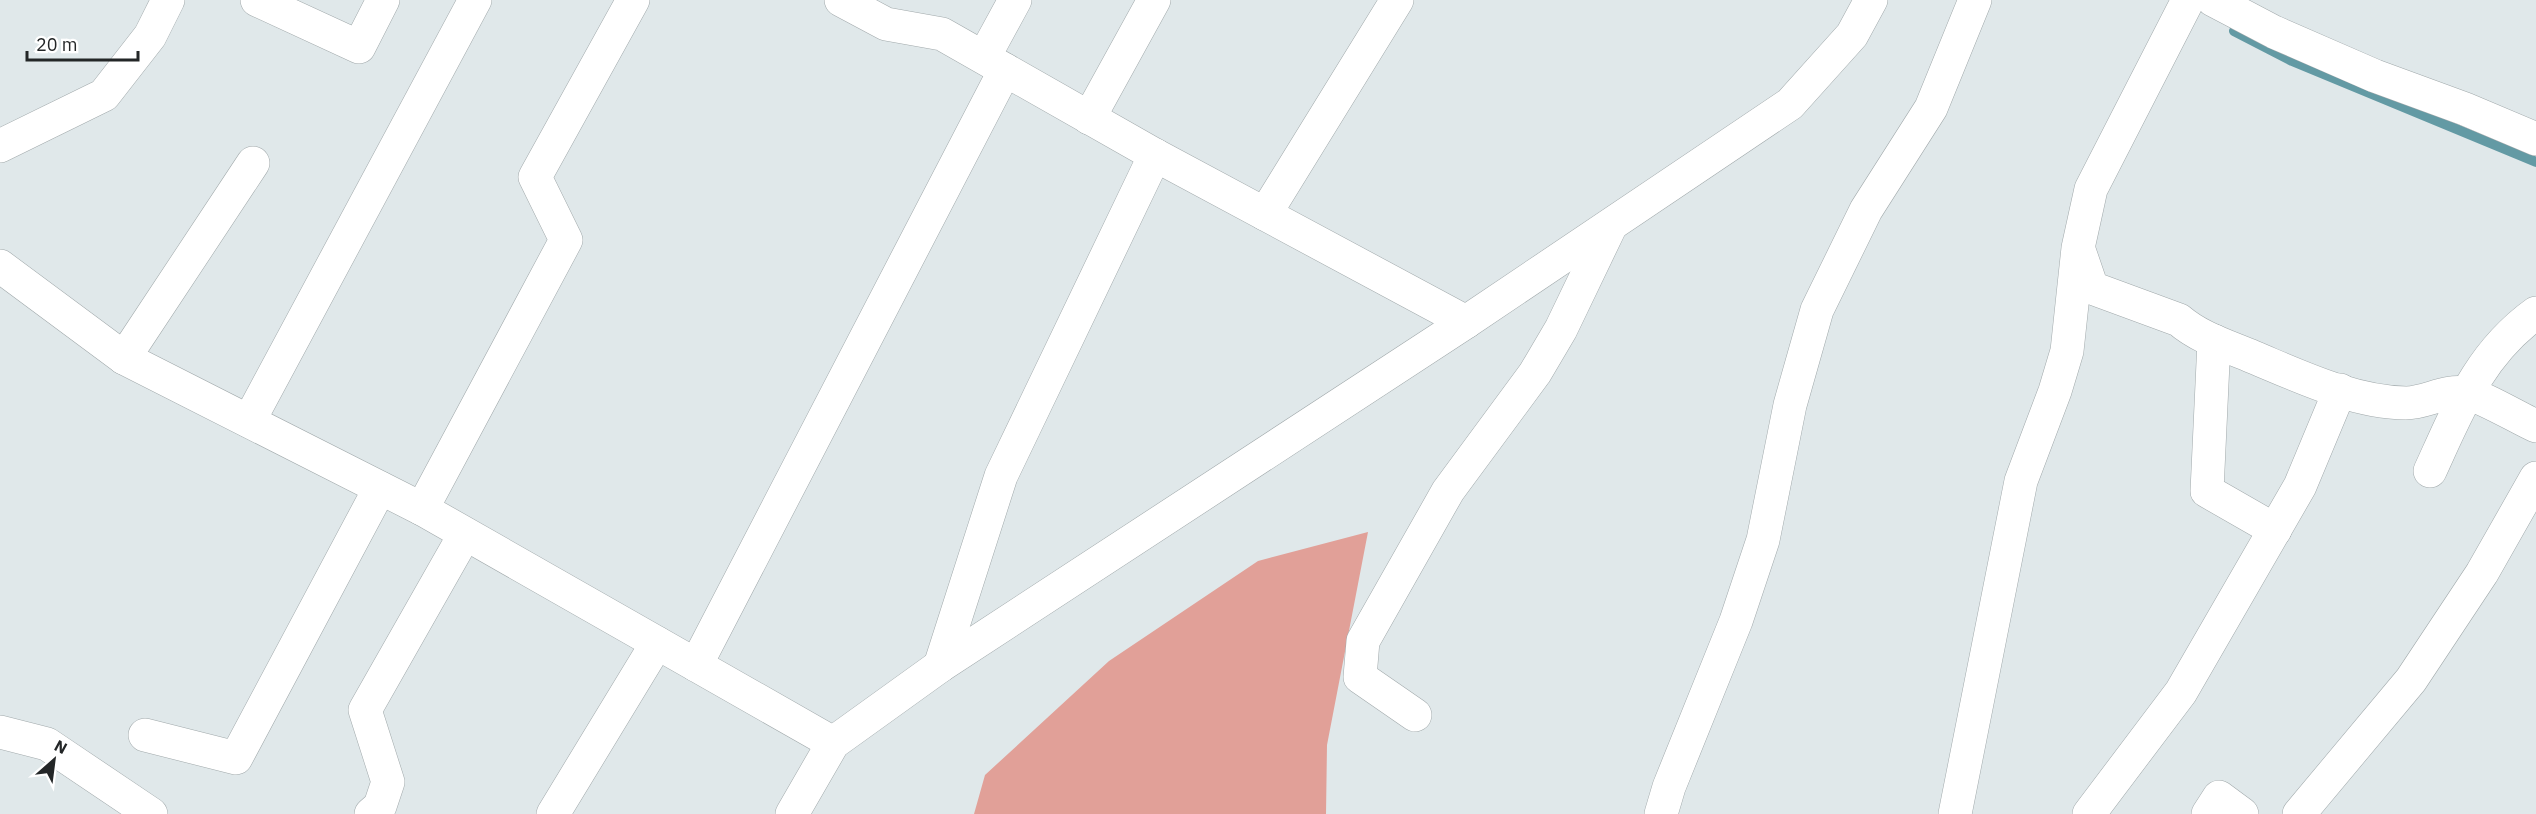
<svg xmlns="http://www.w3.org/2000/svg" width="2536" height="814" font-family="'IBM Plex Sans',sans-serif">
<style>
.forest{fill:#e1a098}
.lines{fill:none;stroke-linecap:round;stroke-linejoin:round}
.stream{stroke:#639aa4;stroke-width:10}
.minor-casing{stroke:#a1a9ab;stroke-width:34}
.minor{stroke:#fff;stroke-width:33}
</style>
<rect width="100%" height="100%" fill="#e0e8ea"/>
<path class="forest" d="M 1368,532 L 1327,745 L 1326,814 L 974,814 L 985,775 L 1109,661 L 1258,561 Z"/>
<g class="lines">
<path class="stream" d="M 2234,31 L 2292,61 L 2536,162"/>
<defs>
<g id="minor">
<path d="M 257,0 L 359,47 L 383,0"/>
<path d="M 841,0 L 886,24 L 942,34 L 1155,155 L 1466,322"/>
<path d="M 2213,0 L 2274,32 L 2375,76 L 2465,109 L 2536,139"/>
<path d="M 984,57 L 1015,0"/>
<path d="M 1089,118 L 1154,0"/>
<path d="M 0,146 L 104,95 L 150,36 L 168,0"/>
<path d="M 1265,214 L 1397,0"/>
<path d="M 2079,250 L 2092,288 L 2179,320 C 2200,338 2227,346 2253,357 C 2301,377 2353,402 2406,403 C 2426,403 2444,390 2465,393 C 2482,396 2518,418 2536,426"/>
<path d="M 0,266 L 124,358 L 422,509 L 833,743"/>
<path d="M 2214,341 L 2207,491 L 2275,530"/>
<path d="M 124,358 L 253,163"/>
<path d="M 249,421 L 475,0"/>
<path d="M 2430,471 C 2458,410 2479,354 2536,313"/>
<path d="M 422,509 L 566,240 L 535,177 L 633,0"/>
<path d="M 696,665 L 1005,70"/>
<path d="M 940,666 L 1001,476 L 1155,155"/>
<path d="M 1415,715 L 1360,677 L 1363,641 L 1448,491 L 1535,373 L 1561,329 L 1610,227"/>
<path d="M 0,732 L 47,744 L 151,814"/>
<path d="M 145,735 L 236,758 L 380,488"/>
<path d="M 371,814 L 380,806 L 388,782 L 365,710 L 465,534"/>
<path d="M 553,814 L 657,643"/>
<path d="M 792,814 L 833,743 L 940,666 L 1466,322 L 1790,104 L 1852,35 L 1871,0"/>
<path d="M 1661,814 L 1669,787 L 1736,621 L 1763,540 L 1790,405 L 1817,310 L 1866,210 L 1931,108 L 1975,0"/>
<path d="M 1955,814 L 2021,481 L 2055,391 L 2067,351 L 2078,248 L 2091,189 L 2188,0"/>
<path d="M 2089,814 L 2181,692 L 2300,486 L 2340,390"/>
<path d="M 2208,814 L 2219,797 L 2242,814"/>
<path d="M 2299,814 L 2411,680 L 2482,573 L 2536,478"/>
</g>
</defs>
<use href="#minor" class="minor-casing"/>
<use href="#minor" class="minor"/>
</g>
<g transform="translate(54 760) rotate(28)" stroke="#ffffff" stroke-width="4.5" paint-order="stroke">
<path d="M0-4.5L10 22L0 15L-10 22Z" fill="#232627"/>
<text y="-9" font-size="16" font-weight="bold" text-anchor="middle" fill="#232627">N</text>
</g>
<path d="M27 51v9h111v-9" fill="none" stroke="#232627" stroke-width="3"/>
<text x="36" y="51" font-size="18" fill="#232627" stroke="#ffffff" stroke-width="4.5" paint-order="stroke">20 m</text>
</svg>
